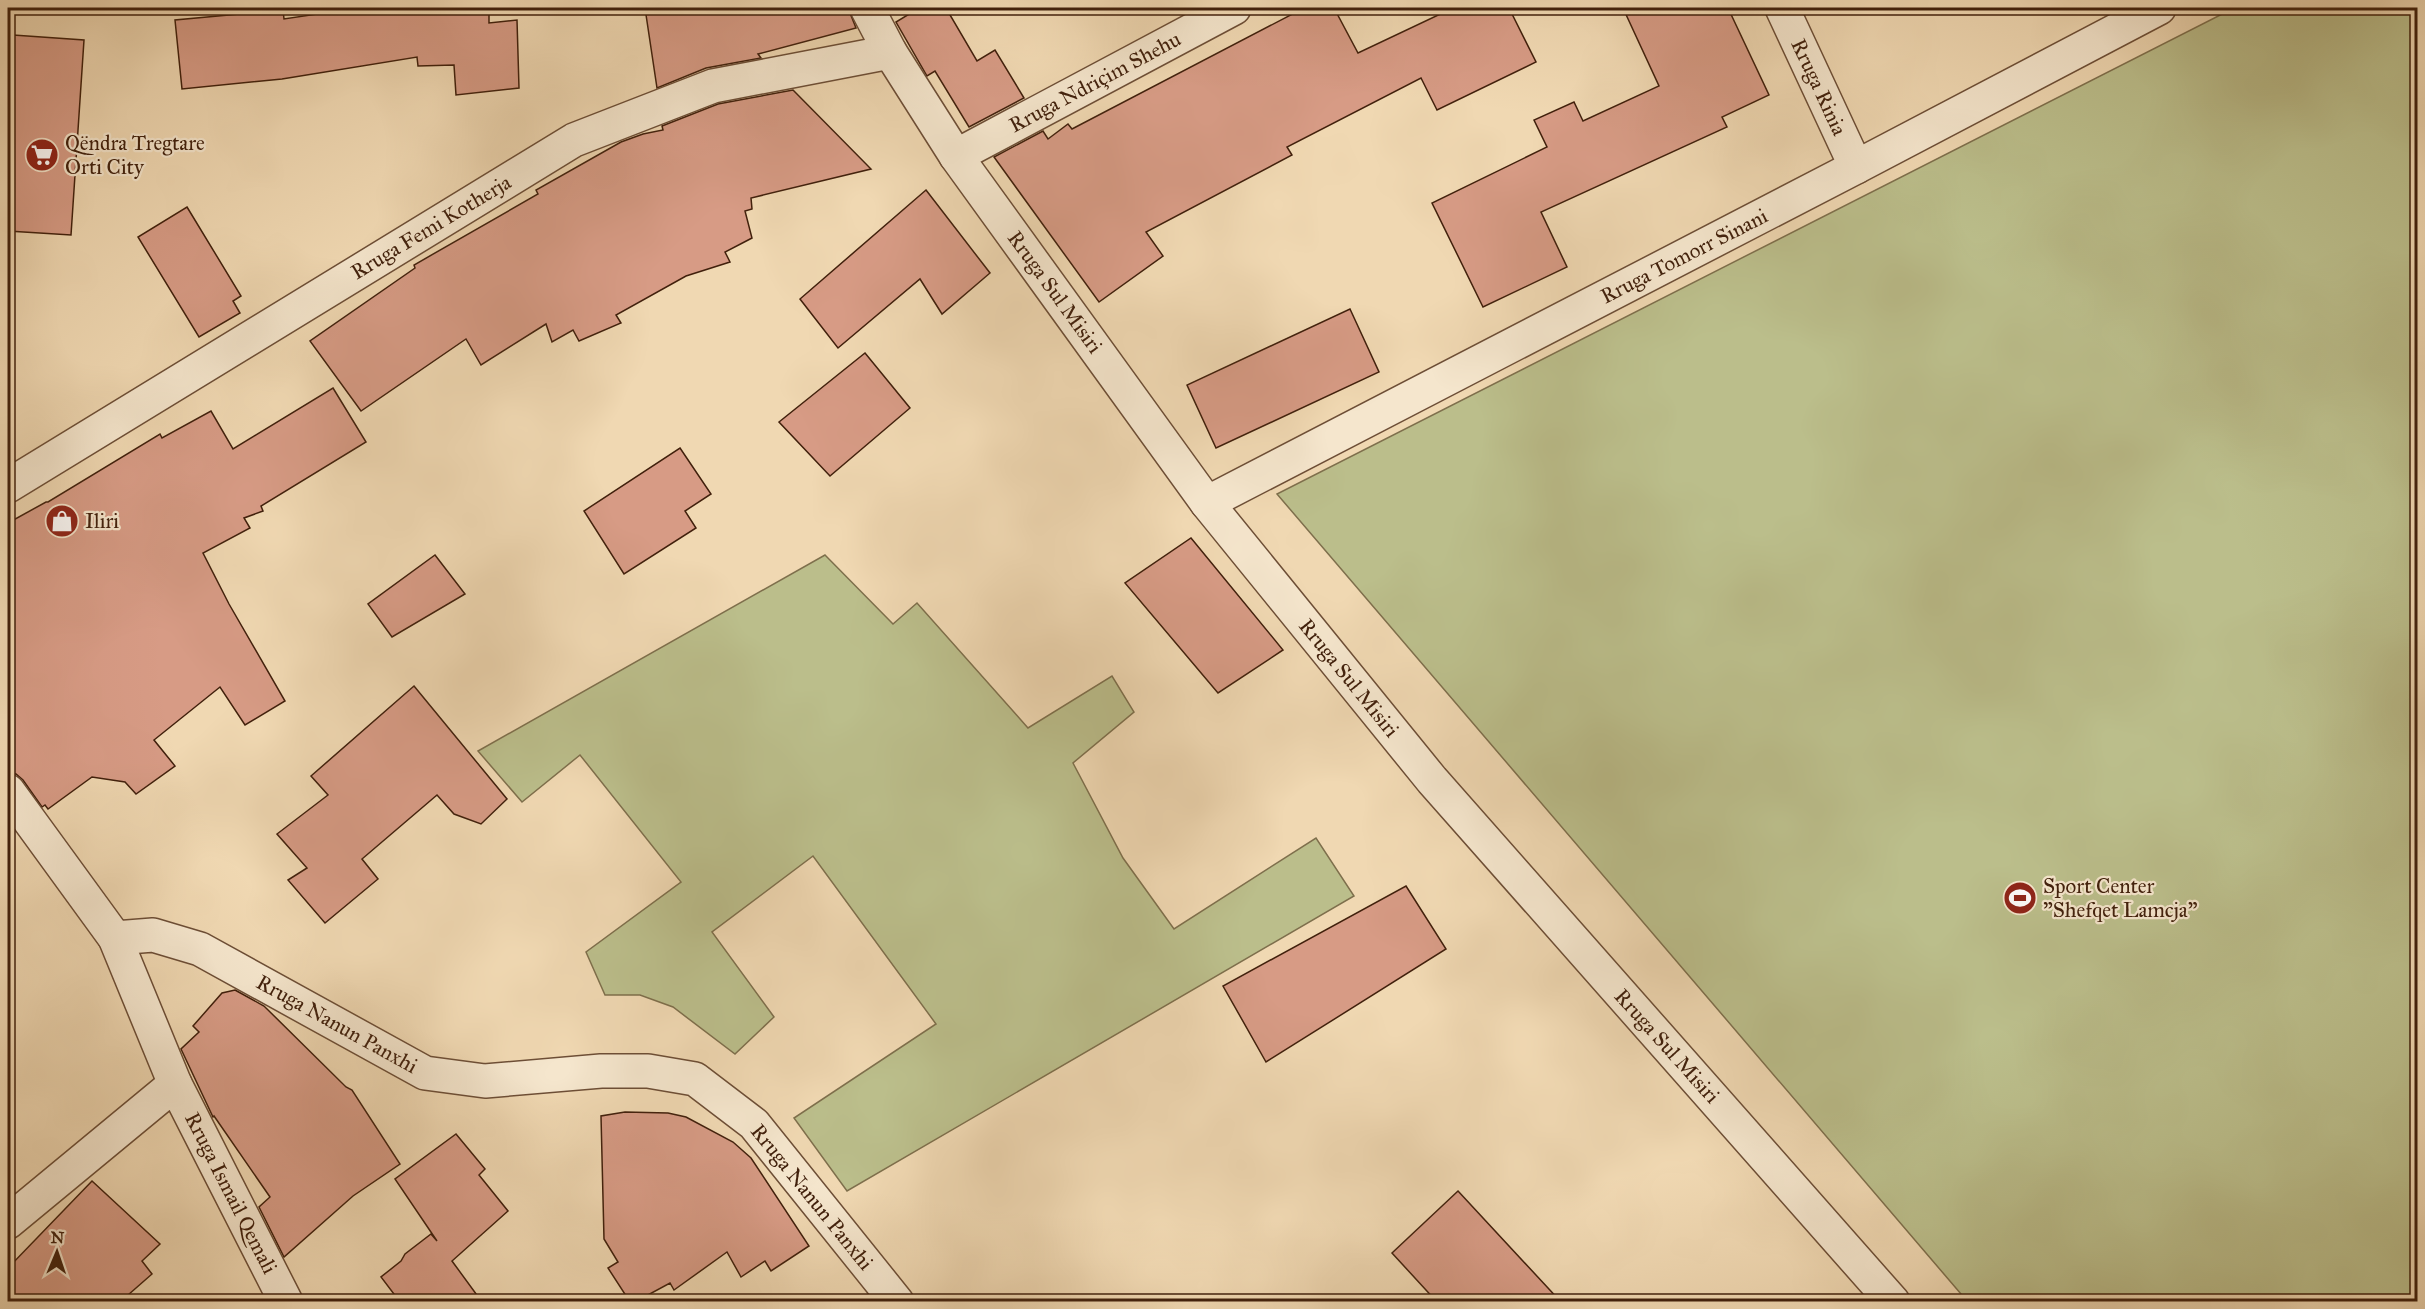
<svg xmlns="http://www.w3.org/2000/svg" width="2425" height="1309" font-family="'IM FELL Great Primer',serif">
<style>
.green{fill:#bbbe8b;stroke:#7e6f4c;stroke-width:1.5}
.building{fill:#d79b85;stroke:#41200c;stroke-width:1.5}
.lines{fill:none;stroke-linecap:round;stroke-linejoin:round}
.minor-casing{stroke:#6d4e36;stroke-width:36}
.minor{stroke:#f5e6cd;stroke-width:33}
.labels{text-anchor:middle;dominant-baseline:central;stroke-width:4.5;stroke-linejoin:round;paint-order:stroke}
.street-label{font-size:21px;fill:#41200c;stroke:#f5e6cd}
.poi-label{font-size:21px;fill:#41200c;stroke:#f5e6cd;text-anchor:start}
</style>
<rect width="100%" height="100%" fill="#f0d8b2"/>
<filter id="stains"><feTurbulence type="fractalNoise" baseFrequency=".00333" numOctaves="4"/><feColorMatrix values="0 0 0 0 .2 0 0 0 0 .09 0 0 0 0 .02 0 0 0 .5 -.17"/></filter>
<radialGradient id="worn" r=".72"><stop offset=".6" stop-color="#630" stop-opacity="0"/><stop offset="1" stop-color="#630" stop-opacity=".3"/></radialGradient>
<g class="green">
<path d="M 2234,8 L 2417,8 L 2417,1301 L 1967,1301 L 1277,494 Z"/>
<path d="M 825,555 L 893,624 L 917,603 L 1028,728 L 1112,676 L 1134,712 L 1073,763 L 1123,858 L 1174,929 L 1316,838 L 1354,896 L 847,1191 L 794,1118 L 936,1024 L 813,856 L 712,932 L 774,1017 L 735,1054 L 673,1007 L 640,995 L 605,995 L 586,952 L 681,882 L 580,755 L 522,802 L 478,751 Z"/>
</g>
<g class="building">
<path d="M 358,8 L 489,8 L 489,23 L 517,20 L 519,88 L 456,95 L 454,65 L 418,66 L 417,57 L 282,79 L 182,89 L 175,20 L 283,10 L 284,19 Z"/>
<path d="M 645,8 L 848,8 L 856,28 L 758,54 L 761,58 L 706,68 L 657,88 Z"/>
<path d="M 919,8 L 946,8 L 977,61 L 995,50 L 1024,98 L 969,127 L 935,71 L 927,76 L 896,22 Z"/>
<path d="M 1304,8 L 1334,8 L 1358,53 L 1453,8 L 1509,8 L 1536,62 L 1437,110 L 1421,78 L 1287,147 L 1292,155 L 1146,232 L 1163,256 L 1099,302 L 994,157 L 1043,131 L 1048,139 L 1068,124 L 1072,129 Z"/>
<path d="M 1623,8 L 1728,8 L 1769,95 L 1722,117 L 1727,127 L 1541,212 L 1567,267 L 1483,307 L 1432,203 L 1547,147 L 1534,120 L 1574,102 L 1583,121 L 1659,86 Z"/>
<path d="M 13,35 L 84,40 L 71,235 L 8,231 L 8,78 L 10,78 Z"/>
<path d="M 793,90 L 871,169 L 751,198 L 752,209 L 745,211 L 752,238 L 725,252 L 730,262 L 686,276 L 616,315 L 621,323 L 579,341 L 573,330 L 552,342 L 546,324 L 481,365 L 466,339 L 361,411 L 310,341 L 415,268 L 414,265 L 538,194 L 536,190 L 621,142 L 643,134 L 663,130 L 662,126 L 718,104 Z"/>
<path d="M 926,190 L 990,273 L 942,314 L 920,279 L 838,348 L 800,299 Z"/>
<path d="M 187,207 L 241,296 L 233,301 L 240,313 L 199,337 L 138,237 Z"/>
<path d="M 1350,309 L 1379,372 L 1216,448 L 1187,385 Z"/>
<path d="M 865,353 L 910,408 L 830,476 L 779,422 Z"/>
<path d="M 333,388 L 366,442 L 261,506 L 263,511 L 244,518 L 250,528 L 203,553 L 229,604 L 285,701 L 245,725 L 220,687 L 154,740 L 175,766 L 136,794 L 125,782 L 92,777 L 48,809 L 45,805 L 42,807 L 23,780 L 16,774 L 8,773 L 8,523 L 46,502 L 48,502 L 160,434 L 162,438 L 211,411 L 233,449 Z"/>
<path d="M 680,448 L 711,494 L 685,511 L 696,528 L 624,574 L 584,511 Z"/>
<path d="M 1191,538 L 1283,650 L 1218,693 L 1125,583 Z"/>
<path d="M 435,555 L 465,594 L 392,637 L 368,604 Z"/>
<path d="M 414,686 L 507,799 L 481,824 L 454,814 L 437,795 L 362,859 L 378,879 L 325,923 L 288,880 L 307,868 L 277,834 L 328,795 L 311,776 Z"/>
<path d="M 1406,886 L 1446,949 L 1266,1062 L 1223,986 Z"/>
<path d="M 235,990 L 264,1006 L 346,1087 L 352,1090 L 400,1164 L 353,1196 L 284,1257 L 259,1207 L 270,1197 L 214,1116 L 213,1117 L 181,1049 L 199,1032 L 193,1026 L 222,993 Z"/>
<path d="M 625,1112 L 668,1113 L 686,1117 L 733,1142 L 751,1158 L 809,1246 L 771,1271 L 765,1261 L 741,1277 L 727,1252 L 674,1290 L 670,1283 L 635,1302 L 630,1302 L 608,1268 L 618,1262 L 604,1239 L 601,1116 Z"/>
<path d="M 456,1134 L 485,1169 L 479,1175 L 508,1211 L 452,1261 L 482,1302 L 400,1302 L 381,1277 L 401,1261 L 405,1254 L 431,1234 L 437,1241 L 395,1179 Z"/>
<path d="M 92,1181 L 160,1244 L 142,1261 L 152,1274 L 120,1302 L 8,1302 L 8,1268 Z"/>
<path d="M 1458,1191 L 1561,1302 L 1437,1302 L 1392,1253 Z"/>
</g>
<g class="lines">
<defs>
<g id="minor">
<path d="M 867,8 L 890,52 L 956,156 L 1207,503 L 1432,780 L 1893,1302"/>
<path d="M 1782,8 L 1856,167"/>
<path d="M 956,156 L 1234,8"/>
<path d="M 8,486 L 574,140 L 713,86 L 890,52"/>
<path d="M 1207,503 L 1856,167 L 2159,8"/>
<path d="M 8,791 L 115,938 L 175,1084"/>
<path d="M 115,938 L 153,935 L 200,949 L 425,1073 L 485,1081 L 601,1071 L 648,1071 L 695,1079 L 754,1124 L 897,1302"/>
<path d="M 8,1222 L 175,1084 L 286,1302"/>
</g>
</defs>
<use href="#minor" class="minor-casing"/>
<use href="#minor" class="minor"/>
</g>
<defs>
<symbol id="supermarket-disc" viewBox="-11 -11 22 22"><circle r="9.5" fill="#8f2418" stroke="#f5e6cd"/><path d="M-6-5.5h2.5l.6 2H6L4.5 2H-2.5L-4.4-4H-6ZM-1.5 3.2a1.3 1.3 0 1 0 .1 0ZM3 3.2a1.3 1.3 0 1 0 .1 0Z" fill="#fff"/></symbol>
<symbol id="shop-disc" viewBox="-11 -11 22 22"><circle r="9.5" fill="#8f2418" stroke="#f5e6cd"/><path d="M-5-2.5h2.3a2.7 3.5 0 0 1 5.4 0H5L5.5 6h-11ZM-1.5-2.5h3a1.5 2.3 0 0 0-3 0Z" fill="#fff"/></symbol>
<symbol id="stadium-disc" viewBox="-11 -11 22 22"><circle r="9.5" fill="#8f2418" stroke="#f5e6cd"/><path d="M0-5a6.5 5 0 1 0 0 10a6.5 5 0 1 0 0-10ZM-3.5-1.8h7v3.6h-7Z" fill="#fff"/></symbol>
</defs>
<g fill-rule="evenodd">
<use href="#supermarket-disc" x="23" y="136" width="38" height="38"/>
<use href="#shop-disc" x="43" y="502" width="38" height="38"/>
<use href="#stadium-disc" x="2001" y="879" width="38" height="38"/>
</g>
<g class="labels">
<g class="street-label">
<text transform="translate(1095 82) rotate(-28)">Rruga Ndriçim Shehu</text>
<text transform="translate(1819 87) rotate(65)">Rruga Rinia</text>
<text transform="translate(431 227) rotate(-31)">Rruga Femi Kotherja</text>
<text transform="translate(1684 256) rotate(-27)">Rruga Tomorr Sinani</text>
<text transform="translate(1055 292) rotate(54)">Rruga Sul Misiri</text>
<text transform="translate(1349 678) rotate(51)">Rruga Sul Misiri</text>
<text transform="translate(337 1024) rotate(29)">Rruga Nanun Panxhi</text>
<text transform="translate(1667 1046) rotate(48)">Rruga Sul Misiri</text>
<text transform="translate(231 1193) rotate(63)">Rruga Ismail Qemali</text>
<text transform="translate(812 1197) rotate(51)">Rruga Nanun Panxhi</text>
</g>
<g class="poi-label">
<text x="65" y="143">Qëndra Tregtare<tspan x="65" dy="24">Orti City</tspan></text>
<text x="85" y="521">Iliri</text>
<text x="2043" y="886">Sport Center<tspan x="2043" dy="24">"Shefqet Lamcja"</tspan></text>
</g>
</g>
<rect width="2425" height="1309" fill="none" stroke="#f0d8b2" stroke-width="30"/>
<rect x="9" y="9" width="2407" height="1291" fill="none" stroke="#41200c" stroke-width="3"/>
<rect x="15" y="15" width="2395" height="1279" fill="none" stroke="#41200c" stroke-width="1.5"/>
<g transform="translate(57 1252) rotate(2)" stroke="#f5e6cd" stroke-width="4.5" paint-order="stroke">
<path d="M0-4.5L10 22L0 15L-10 22Z" fill="#41200c"/>
<text y="-9" font-size="16" font-weight="bold" text-anchor="middle" fill="#41200c">N</text>
</g>
<rect width="100%" height="100%" filter="url(#stains)"/>
<rect width="100%" height="100%" fill="url(#worn)"/>
</svg>
